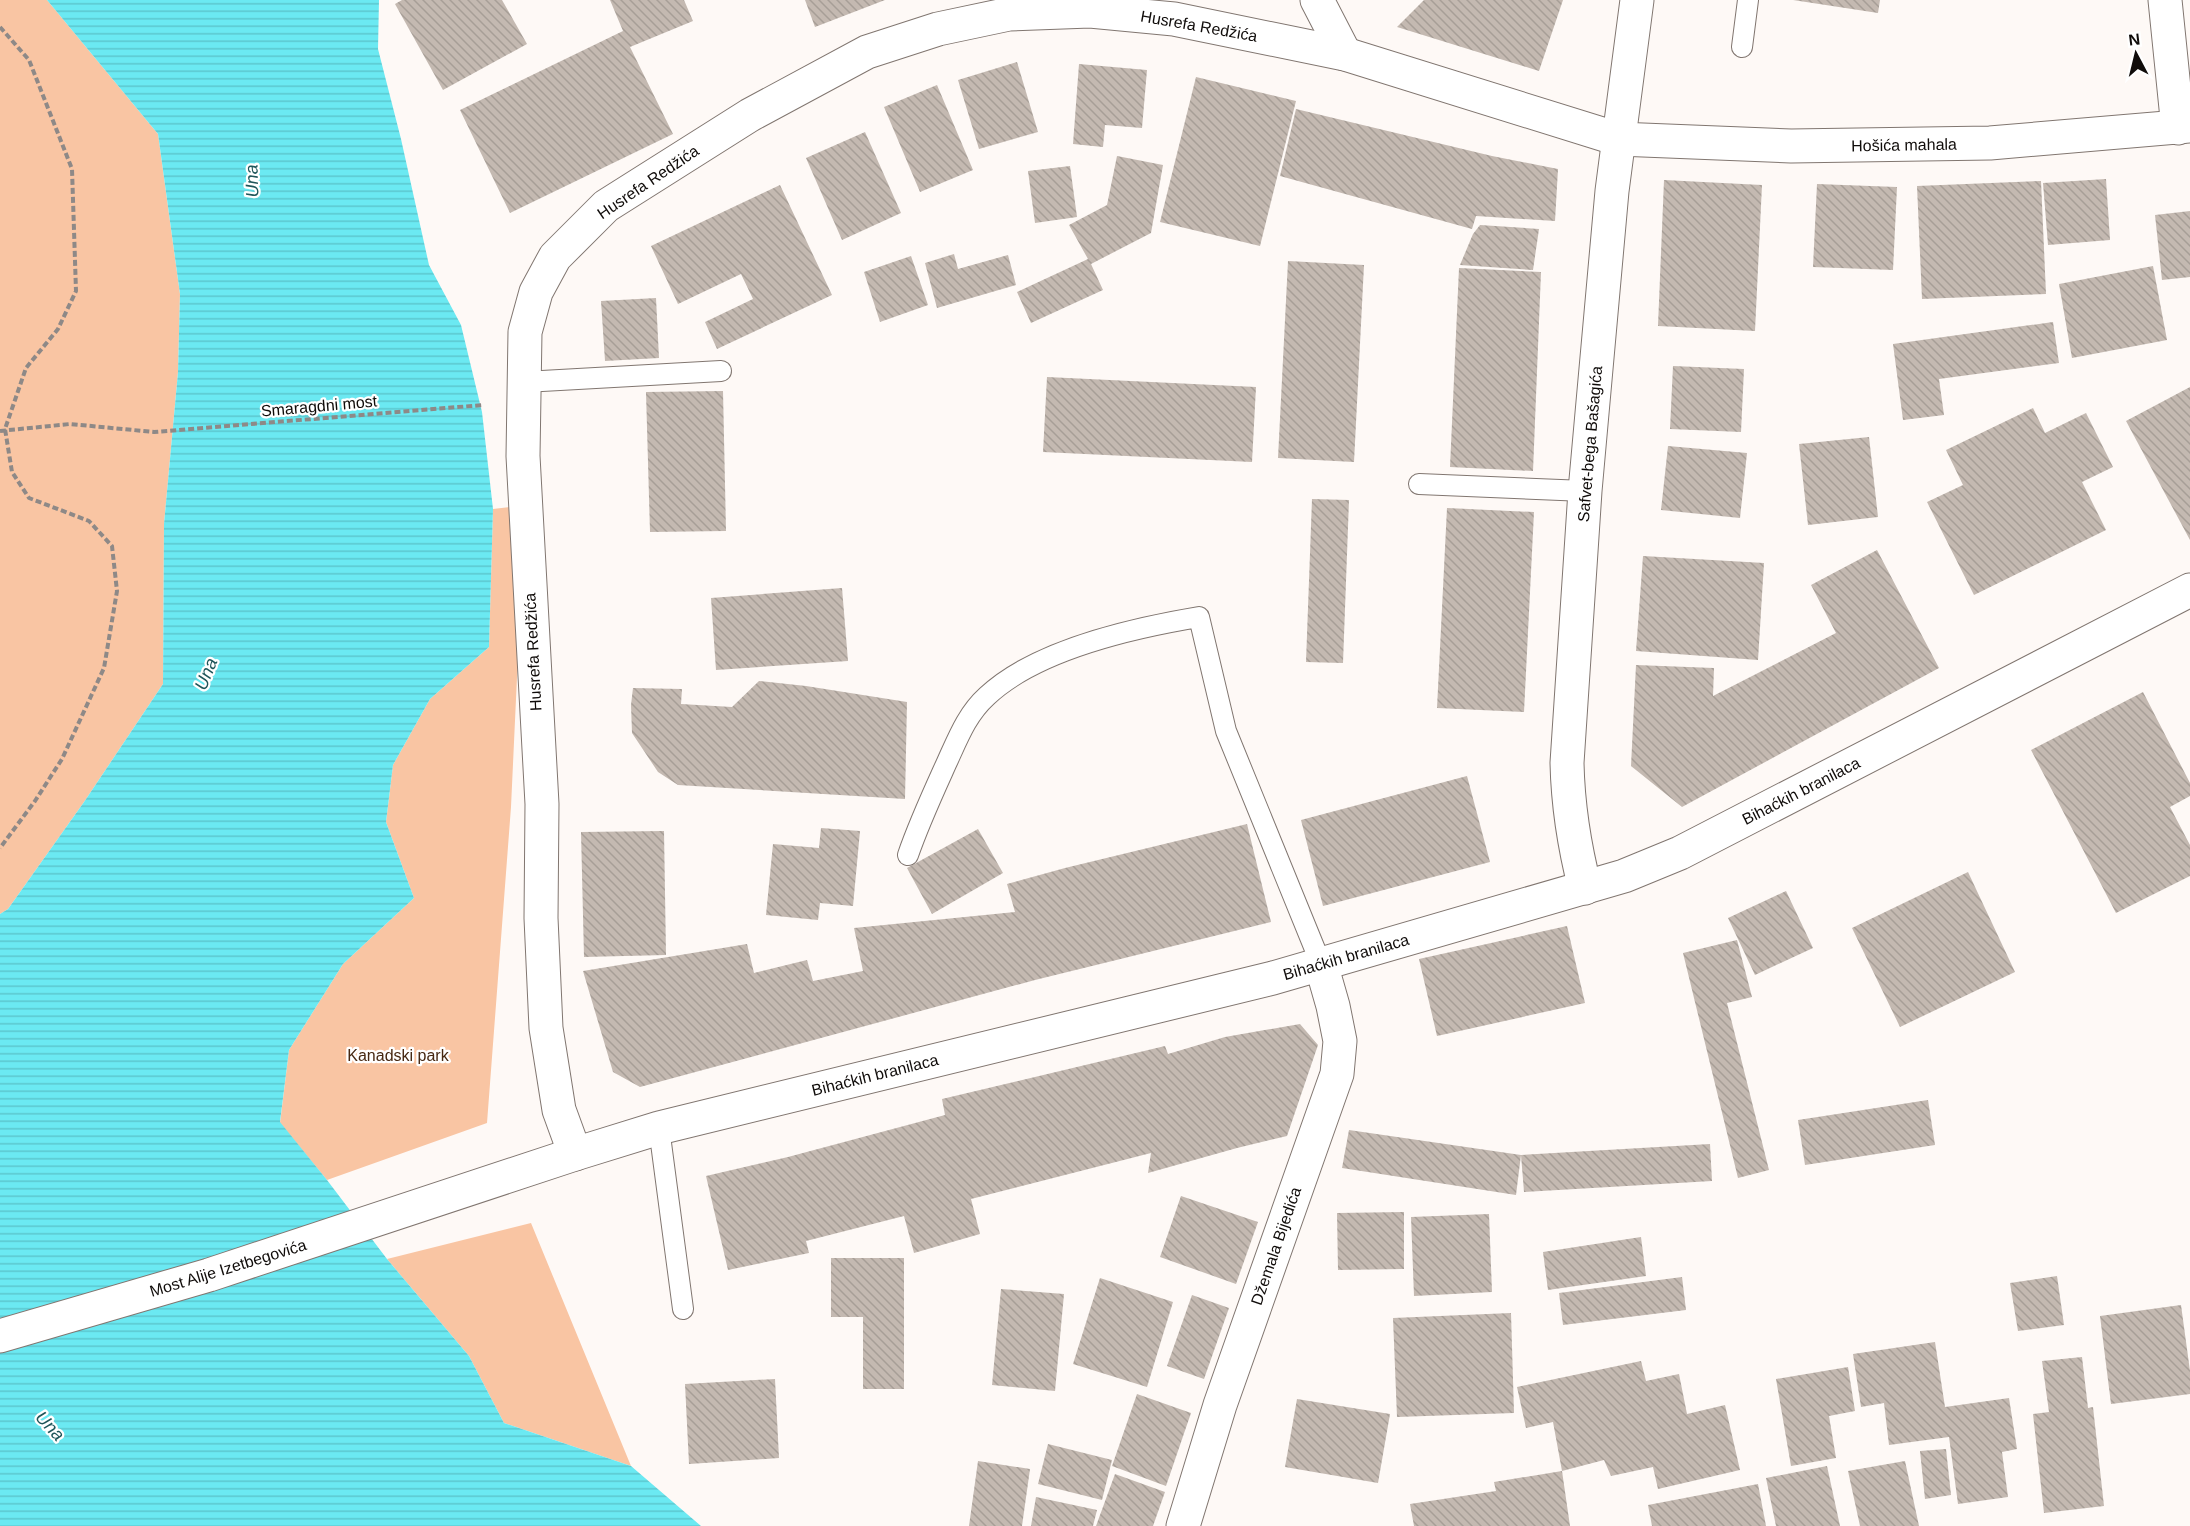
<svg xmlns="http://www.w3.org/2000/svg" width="2190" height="1526" font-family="Helvetica,sans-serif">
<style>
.green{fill:#f9c5a3}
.water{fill:url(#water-rules)}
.building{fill:url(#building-back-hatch)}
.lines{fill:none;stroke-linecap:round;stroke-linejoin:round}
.service-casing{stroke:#817670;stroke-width:22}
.minor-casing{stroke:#817670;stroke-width:35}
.secondary-casing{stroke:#817670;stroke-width:35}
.path{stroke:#8e8987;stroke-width:4;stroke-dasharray:6 3;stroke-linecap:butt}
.service{stroke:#fff;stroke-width:20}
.minor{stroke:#fff;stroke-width:33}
.secondary{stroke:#fff;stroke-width:33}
.labels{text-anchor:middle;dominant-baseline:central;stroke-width:4.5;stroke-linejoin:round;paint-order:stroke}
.street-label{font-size:16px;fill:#100c0a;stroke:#fff}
.park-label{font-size:16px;fill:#462812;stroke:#fff}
.water-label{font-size:18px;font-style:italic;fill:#1f565a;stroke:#fff}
</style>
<defs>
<pattern id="water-rules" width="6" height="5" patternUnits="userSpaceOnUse" patternTransform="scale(1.5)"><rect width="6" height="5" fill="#6be9f2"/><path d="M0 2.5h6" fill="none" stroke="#5cc7ce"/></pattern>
<pattern id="building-back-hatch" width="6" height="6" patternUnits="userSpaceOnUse" patternTransform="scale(1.5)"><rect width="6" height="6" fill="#c4b9b1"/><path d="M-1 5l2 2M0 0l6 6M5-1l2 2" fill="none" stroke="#a79e97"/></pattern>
</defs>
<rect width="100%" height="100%" fill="#fef9f6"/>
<g class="green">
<path d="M 0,0 L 47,0 L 158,134 L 180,294 L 178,372 L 164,524 L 163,684 L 84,802 L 8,909 L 0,914 Z"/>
<path d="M 525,505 L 511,807 L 487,1123 L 327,1180 L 280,1123 L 289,1050 L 343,964 L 414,898 L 386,822 L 393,765 L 430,699 L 489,647 L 493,509 Z"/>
<path d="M 531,1223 L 631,1466 L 504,1423 L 469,1356 L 387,1259 Z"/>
</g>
<path class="water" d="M 47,0 L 379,0 L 378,49 L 401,139 L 429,265 L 461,325 L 482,412 L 493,509 L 489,647 L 430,699 L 393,765 L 386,822 L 414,898 L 343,964 L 289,1050 L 280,1122 L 327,1180 L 387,1259 L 469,1356 L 504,1423 L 631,1466 L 701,1526 L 0,1526 L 0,914 L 8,909 L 84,802 L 163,684 L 164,524 L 178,372 L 180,294 L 158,134 Z"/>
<g class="building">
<path d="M 402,0 L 502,0 L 527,44 L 443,90 L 395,4 Z"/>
<path d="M 610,0 L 684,0 L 693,21 L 630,47 L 673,134 L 510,213 L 460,110 L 623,31 Z"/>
<path d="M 805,0 L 885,0 L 815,27 Z"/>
<path d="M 1424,0 L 1563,0 L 1539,71 L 1397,27 Z"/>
<path d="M 1793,0 L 1880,0 L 1878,13 Z"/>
<path d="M 1017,62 L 1038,132 L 979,149 L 958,80 Z"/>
<path d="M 1079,64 L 1147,70 L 1142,128 L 1105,125 L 1103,147 L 1073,144 Z"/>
<path d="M 1196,77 L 1296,101 L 1260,246 L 1160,222 Z"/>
<path d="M 937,85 L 973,170 L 920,192 L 884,107 Z"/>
<path d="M 1296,109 L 1492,156 L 1558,169 L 1555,221 L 1476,216 L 1472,229 L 1280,176 Z"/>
<path d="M 865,132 L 901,213 L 842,240 L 806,158 Z"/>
<path d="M 1117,156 L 1163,165 L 1151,233 L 1091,264 L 1103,290 L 1031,323 L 1017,292 L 1088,259 L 1069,225 L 1107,205 Z"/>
<path d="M 1070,166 L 1077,217 L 1035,223 L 1028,171 Z"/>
<path d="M 2106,179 L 2110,240 L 2048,245 L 2043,183 Z"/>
<path d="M 1664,180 L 1762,185 L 1755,331 L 1658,326 Z"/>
<path d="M 2041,181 L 2046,294 L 1922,299 L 1917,186 Z"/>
<path d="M 1817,184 L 1897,187 L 1893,270 L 1813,267 Z"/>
<path d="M 780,185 L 832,295 L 717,349 L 705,322 L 753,299 L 741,274 L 678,304 L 651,246 Z"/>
<path d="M 2190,211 L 2190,277 L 2162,280 L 2155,215 Z"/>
<path d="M 1480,225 L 1539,229 L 1533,270 L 1460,265 L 1473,234 Z"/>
<path d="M 954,254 L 958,269 L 1008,255 L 1016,285 L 937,308 L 925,263 Z"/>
<path d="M 911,256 L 928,305 L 880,322 L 864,272 Z"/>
<path d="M 1288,261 L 1364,265 L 1354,462 L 1278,458 Z"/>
<path d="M 2153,266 L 2167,340 L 2072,358 L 2059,284 Z"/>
<path d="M 1459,268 L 1541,272 L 1533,471 L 1450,467 Z"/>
<path d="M 656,298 L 659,358 L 605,361 L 601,301 Z"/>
<path d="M 2053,322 L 2059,363 L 1939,379 L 1944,415 L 1903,420 L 1893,344 Z"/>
<path d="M 1673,366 L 1744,369 L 1741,432 L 1670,429 Z"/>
<path d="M 1047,377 L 1256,387 L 1252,462 L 1043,452 Z"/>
<path d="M 2190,387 L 2190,540 L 2126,421 Z"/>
<path d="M 723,391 L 726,531 L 650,532 L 646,392 Z"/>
<path d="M 2033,408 L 2045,433 L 2086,413 L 2113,467 L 2082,482 L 2106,530 L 1974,595 L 1927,502 L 1963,485 L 1946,450 Z"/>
<path d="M 1869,437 L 1878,517 L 1808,525 L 1799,444 Z"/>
<path d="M 1668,446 L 1747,453 L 1740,518 L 1661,510 Z"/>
<path d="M 1312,499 L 1349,500 L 1343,663 L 1306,662 Z"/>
<path d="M 1447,508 L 1534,512 L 1524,712 L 1437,708 Z"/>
<path d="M 1877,550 L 1939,668 L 1682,807 L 1631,766 L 1636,665 L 1714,668 L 1713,696 L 1836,633 L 1811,585 Z"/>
<path d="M 1643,556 L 1764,563 L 1758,660 L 1636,651 Z"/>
<path d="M 842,588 L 848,661 L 716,670 L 711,598 Z"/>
<path d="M 759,681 L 806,686 L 907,702 L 905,799 L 678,785 L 658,772 L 632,733 L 631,705 L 633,688 L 682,689 L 681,704 L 732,707 Z"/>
<path d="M 2143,692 L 2190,783 L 2190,796 L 2170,807 L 2190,845 L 2190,876 L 2116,913 L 2031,750 Z"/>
<path d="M 1467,776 L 1490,862 L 1323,906 L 1301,820 Z"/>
<path d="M 1247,824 L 1271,922 L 1035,980 L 640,1087 L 613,1072 L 583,971 L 747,944 L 754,973 L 807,960 L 813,981 L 863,971 L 854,928 L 1015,912 L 1007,884 L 1065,868 Z"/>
<path d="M 821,828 L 860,831 L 853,906 L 820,903 L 818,920 L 766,915 L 773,844 L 819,848 Z"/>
<path d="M 978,829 L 1003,873 L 932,914 L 907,868 Z"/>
<path d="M 664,831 L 666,955 L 584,957 L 581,832 Z"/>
<path d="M 1968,872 L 2015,972 L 1900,1027 L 1852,928 Z"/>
<path d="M 1786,891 L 1813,948 L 1755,975 L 1728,918 Z"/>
<path d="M 1567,926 L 1585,1003 L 1437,1036 L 1419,959 Z"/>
<path d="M 1737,940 L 1752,997 L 1727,1003 L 1769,1170 L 1738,1178 L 1683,953 Z"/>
<path d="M 1300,1024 L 1318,1045 L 1287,1136 L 1237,1148 L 1148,1173 L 1151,1153 L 971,1199 L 980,1234 L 914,1253 L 904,1216 L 806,1241 L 809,1253 L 728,1270 L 706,1176 L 788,1157 L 945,1115 L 942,1099 L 1165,1046 L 1168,1054 L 1225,1037 Z"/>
<path d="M 1928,1100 L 1935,1145 L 1805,1165 L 1798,1120 Z"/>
<path d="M 1349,1130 L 1521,1155 L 1516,1195 L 1342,1168 Z"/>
<path d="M 1710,1144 L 1712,1181 L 1524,1192 L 1521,1155 Z"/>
<path d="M 1181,1196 L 1258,1222 L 1236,1284 L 1160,1257 Z"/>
<path d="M 1404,1212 L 1404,1269 L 1338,1270 L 1337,1213 Z"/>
<path d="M 1489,1214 L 1492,1292 L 1414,1296 L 1411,1217 Z"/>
<path d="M 1641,1237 L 1646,1276 L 1548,1290 L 1543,1252 Z"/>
<path d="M 831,1258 L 904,1258 L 904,1389 L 863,1389 L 863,1317 L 831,1317 Z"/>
<path d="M 2057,1276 L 2064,1325 L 2018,1331 L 2010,1283 Z"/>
<path d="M 1682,1277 L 1686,1310 L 1563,1325 L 1559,1293 Z"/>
<path d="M 1100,1278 L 1173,1302 L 1147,1387 L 1073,1364 Z"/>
<path d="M 1001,1289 L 1064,1294 L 1055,1391 L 992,1385 Z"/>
<path d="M 1192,1295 L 1229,1308 L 1204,1379 L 1167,1366 Z"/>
<path d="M 2181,1305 L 2190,1371 L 2190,1394 L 2111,1404 L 2100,1316 Z"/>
<path d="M 1511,1313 L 1514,1413 L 1397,1417 L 1393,1318 Z"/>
<path d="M 1935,1342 L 1945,1407 L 2009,1398 L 2017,1449 L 2002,1452 L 2008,1497 L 1958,1504 L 1949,1437 L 1889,1445 L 1884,1403 L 1861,1407 L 1853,1354 Z"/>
<path d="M 2082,1357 L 2088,1408 L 2093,1407 L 2104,1506 L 2044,1513 L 2033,1414 L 2049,1412 L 2042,1361 Z"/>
<path d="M 1641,1361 L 1646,1381 L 1679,1374 L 1687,1414 L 1725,1405 L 1740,1470 L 1658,1489 L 1653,1467 L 1611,1476 L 1604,1460 L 1562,1471 L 1570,1526 L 1414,1526 L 1410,1504 L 1496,1491 L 1494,1482 L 1562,1471 L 1553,1422 L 1526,1428 L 1517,1387 Z"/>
<path d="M 1848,1367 L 1855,1411 L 1829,1416 L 1836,1458 L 1791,1466 L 1776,1379 Z"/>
<path d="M 775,1379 L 779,1458 L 689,1464 L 685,1384 Z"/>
<path d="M 1137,1394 L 1191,1413 L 1166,1486 L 1112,1466 Z"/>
<path d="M 1297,1399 L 1390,1414 L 1378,1483 L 1285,1467 Z"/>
<path d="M 1048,1444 L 1112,1460 L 1102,1500 L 1038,1484 Z"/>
<path d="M 1946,1449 L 1951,1495 L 1925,1499 L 1920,1451 Z"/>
<path d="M 978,1461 L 1030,1469 L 1022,1526 L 969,1526 Z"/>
<path d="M 1905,1461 L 1919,1526 L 1860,1526 L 1848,1471 Z"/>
<path d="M 1827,1466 L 1840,1526 L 1776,1526 L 1766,1478 Z"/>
<path d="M 1115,1474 L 1165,1492 L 1153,1526 L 1096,1526 Z"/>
<path d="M 1758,1484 L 1766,1526 L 1652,1526 L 1648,1505 Z"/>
<path d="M 1036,1497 L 1097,1510 L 1093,1526 L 1031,1526 Z"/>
</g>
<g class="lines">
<defs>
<g id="service">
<path d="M 1742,47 L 1748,0"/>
<path d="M 524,382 L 721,371"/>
<path d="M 1419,484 L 1585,491"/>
<path d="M 908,855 C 919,823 933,793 947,762 C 958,738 967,714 987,696 C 1036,650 1133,628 1199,617 L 1226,731 L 1321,964"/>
<path d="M 659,1128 L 683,1309"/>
</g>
<g id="minor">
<path d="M 1317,0 L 1345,54"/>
<path d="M 2165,0 L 2178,128"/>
<path d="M 1585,888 C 1574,845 1568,808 1567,763 L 1585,491 L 1612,191 L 1637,0"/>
<path d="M 575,1154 L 559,1110 L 546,1028 L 541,918 L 542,804 L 523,456 L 525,332 L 536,292 L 555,257 L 606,206 L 750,115 L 867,52 L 938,29 L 1009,14 L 1090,11 L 1174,19 L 1345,54 L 1618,139 L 1791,146 L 1990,143 L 2190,126"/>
<path d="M 1183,1526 L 1220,1405 L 1337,1074 L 1340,1041 L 1333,1006 L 1321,964"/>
</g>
<path id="secondary" d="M 0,1336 L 209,1275 L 575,1154 L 659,1128 L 1273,978 L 1624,876 L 1680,853 L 2190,590"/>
</defs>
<use href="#service" class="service-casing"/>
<use href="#minor" class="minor-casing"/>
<use href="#secondary" class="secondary-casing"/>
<g class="path">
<path d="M 0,27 L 29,60 L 72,169 L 76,291 L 58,329 L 26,368 L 5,429 L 12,472 L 29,498 L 89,521 L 112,546 L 117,591 L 104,668 L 62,759 L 35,801 L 0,848"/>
<path d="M 0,431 L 70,424 L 154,432 L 483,405"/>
</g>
<use href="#service" class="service"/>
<use href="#minor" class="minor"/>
<use href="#secondary" class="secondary"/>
</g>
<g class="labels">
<g class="street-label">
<text transform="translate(1199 26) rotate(10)">Husrefa Redžića</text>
<text transform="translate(1904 145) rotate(-1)">Hošića mahala</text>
<text transform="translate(648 182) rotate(-34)">Husrefa Redžića</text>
<text transform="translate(319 406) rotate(-5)">Smaragdni most</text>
<text transform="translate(1590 444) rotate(-85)">Safvet-bega Bašagića</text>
<text transform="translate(533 652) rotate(-93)">Husrefa Redžića</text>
<text transform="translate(1801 791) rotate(-27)">Bihaćkih branilaca</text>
<text transform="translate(1346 957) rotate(-16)">Bihaćkih branilaca</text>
<text transform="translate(875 1075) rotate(-14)">Bihaćkih branilaca</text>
<text transform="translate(1276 1246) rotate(-71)">Džemala Bijedića</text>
<text transform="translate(228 1268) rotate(-17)">Most Alije Izetbegovića</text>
</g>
<g class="park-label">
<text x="398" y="1055">Kanadski park</text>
</g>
<g class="water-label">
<text transform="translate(252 181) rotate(-92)">Una</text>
<text transform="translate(206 674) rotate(-68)">Una</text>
<text transform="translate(50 1426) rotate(47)">Una</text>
</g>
</g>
<g transform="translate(2136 54) rotate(353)" stroke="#ffffff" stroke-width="4.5" paint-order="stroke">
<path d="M0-4.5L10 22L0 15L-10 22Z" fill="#100c0a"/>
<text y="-9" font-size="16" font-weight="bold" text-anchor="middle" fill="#100c0a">N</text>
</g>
</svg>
